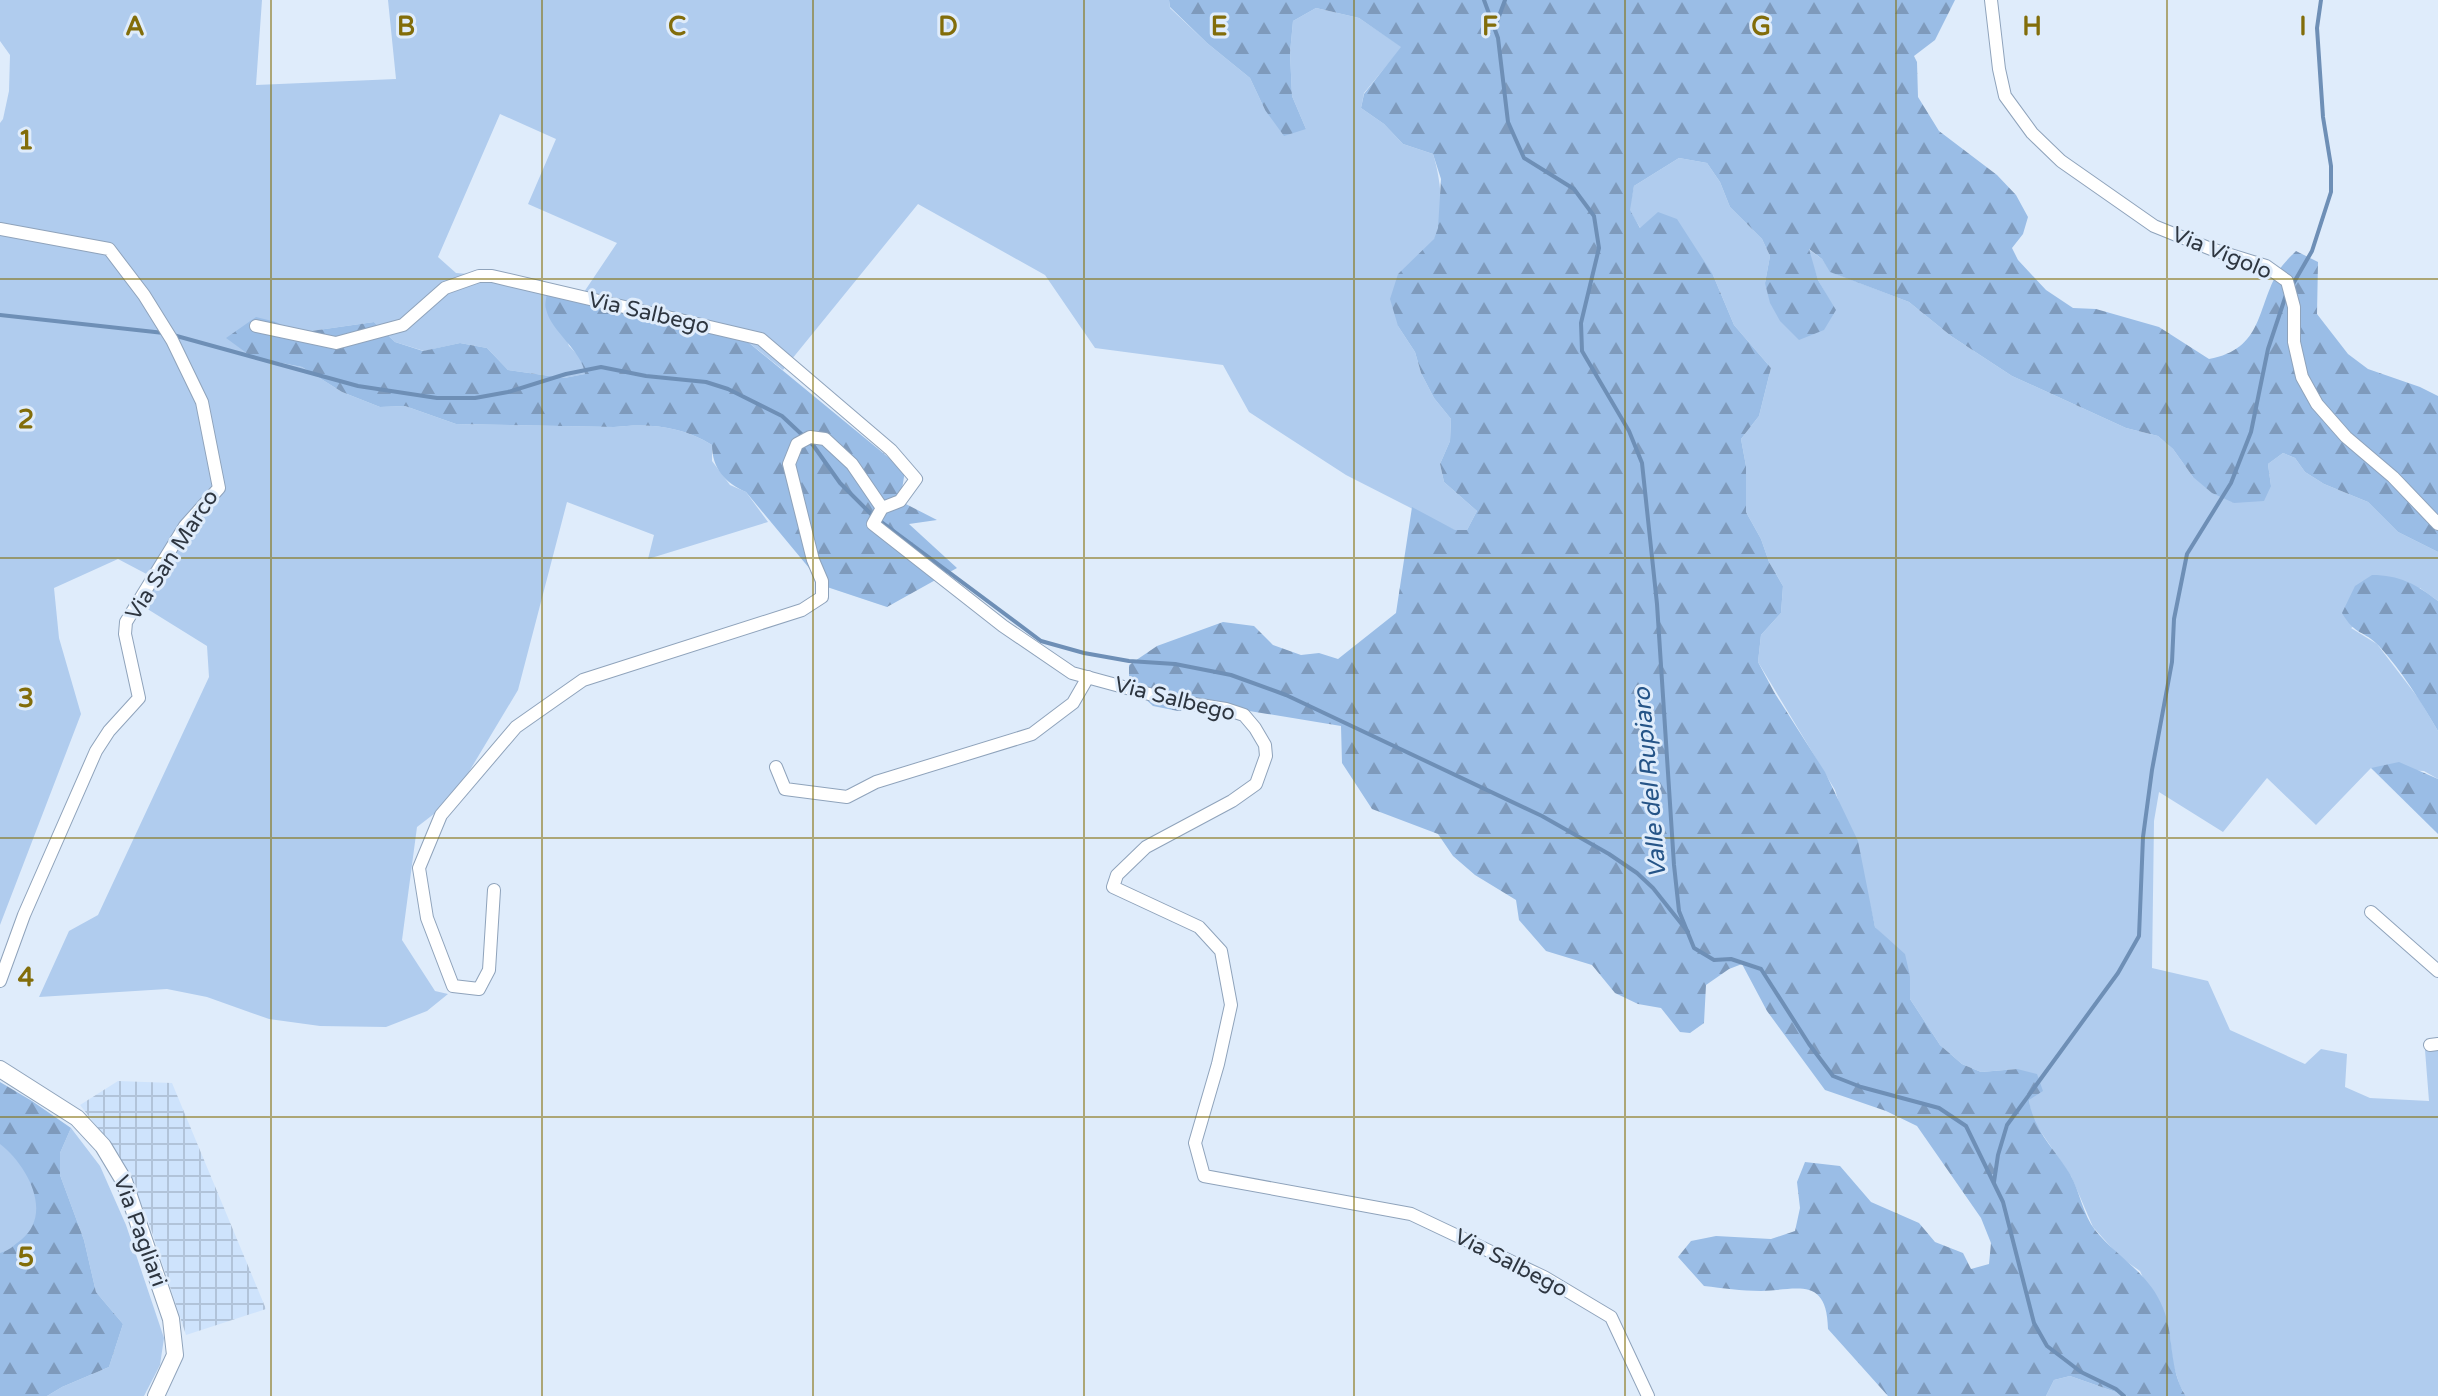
<svg xmlns="http://www.w3.org/2000/svg" width="2438" height="1396" font-family="'Varela Round',sans-serif">
<style>
.industrial{fill:url(#industrial-grid)}
.green{fill:#b0ccee}
.forest{fill:url(#forest-firs)}
.lines{fill:none;stroke-linecap:round;stroke-linejoin:round}
.stream{stroke:#6e8fb6;stroke-width:4}
.minor-casing{stroke:#8fa3bb;stroke-width:14}
.tertiary-casing{stroke:#8fa3bb;stroke-width:18}
.minor{stroke:#fff;stroke-width:12}
.tertiary{stroke:#fff;stroke-width:16}
.grid{fill:none;stroke:#826d0a;stroke-width:2;stroke-opacity:0.55}
.labels{text-anchor:middle;dominant-baseline:central;stroke-width:6;stroke-linejoin:round;paint-order:stroke}
.street-label{font-size:22px;fill:#2e3640;stroke:#dfecfb}
.water-label{font-size:24px;font-style:italic;fill:#255487;stroke:#dfecfb}
.grid-label{font-size:26px;text-anchor:middle;font-weight:bold;fill:#826d0a;stroke:#dfecfb;stroke-width:6;stroke-linejoin:round;paint-order:stroke}
</style>
<defs>
<pattern id="industrial-grid" width="8" height="8" patternUnits="userSpaceOnUse" patternTransform="scale(2)"><rect width="8" height="8" fill="#cee3fc"/><path d="M0 4h8M4 0v8" fill="none" stroke="#b1c3d9"/></pattern>
<pattern id="forest-firs" width="22" height="20" patternUnits="userSpaceOnUse" patternTransform="scale(2)"><rect width="22" height="20" fill="#9abde6"/><path d="M5 1l3.5 6h-7zM16 11l3.5 6h-7z" fill="#7e9abc"/></pattern>
</defs>
<rect width="100%" height="100%" fill="#dfecfb"/>
<path class="industrial" d="M 118,1081 L 172,1083 L 266,1309 L 186,1335 L 147,1217 L 119,1155 L 80,1105 Z"/>
<g class="green">
<path d="M 0,0 L 262,0 L 256,85 L 396,79 L 388,0 L 1169,0 L 1170,8 L 1207,43 L 1250,78 L 1265,110 L 1306,129 L 1292,96 L 1290,53 L 1293,21 L 1316,8 L 1359,18 L 1402,47 L 1364,93 L 1361,108 L 1384,124 L 1403,144 L 1433,154 C 1440,176 1446,217 1435,238 C 1427,252 1410,265 1398,274 L 1398,326 L 1415,352 L 1421,373 L 1434,398 L 1451,419 L 1450,441 L 1440,464 L 1444,482 L 1477,511 L 1467,530 L 1454,530 L 1346,475 L 1249,412 L 1223,365 L 1095,348 L 1045,275 L 918,204 L 783,370 L 748,342 L 667,315 L 580,298 L 617,243 L 528,204 L 556,139 L 500,114 L 438,257 L 456,273 L 492,276 L 548,290 L 569,346 L 583,360 L 586,374 L 564,378 L 508,370 L 487,348 L 460,343 L 424,351 L 395,342 L 374,322 L 297,333 L 252,357 L 302,367 L 342,392 L 380,407 L 405,406 L 456,424 L 614,427 C 649,423 682,426 712,445 L 712,461 L 730,485 L 746,492 L 768,522 L 648,559 L 654,535 L 567,502 L 518,690 L 452,800 L 417,827 L 402,940 L 435,991 L 448,994 L 427,1011 L 386,1027 L 320,1026 L 269,1019 L 207,997 L 167,989 L 39,997 L 69,931 L 98,915 L 209,677 L 207,646 L 141,605 L 156,579 L 118,559 L 54,588 L 59,638 L 81,714 L 0,925 L 0,123 L 3,119 L 9,91 L 10,55 L 0,41 Z"/>
<path d="M 1679,158 L 1707,163 L 1720,182 L 1730,207 L 1762,239 L 1770,256 L 1765,283 L 1835,310 L 1818,280 L 1807,248 L 1822,259 L 1831,272 L 1909,302 L 1951,336 L 2012,376 L 2126,428 L 2158,436 L 2173,449 L 2193,477 L 2271,486 L 2268,464 L 2283,453 L 2295,458 L 2305,472 L 2324,484 L 2368,502 L 2398,532 L 2438,552 L 2438,601 L 2420,588 L 2351,628 L 2377,644 L 2419,699 L 2438,731 L 2438,779 L 2424,771 L 2371,768 L 2316,825 L 2267,778 L 2223,832 L 2159,792 L 2154,821 L 2152,968 L 2208,981 L 2230,1030 L 2305,1064 L 2321,1049 L 2347,1054 L 2345,1087 L 2370,1098 L 2429,1101 L 2425,1050 L 2438,1048 L 2438,1396 L 2186,1396 L 2180,1386 L 2173,1364 L 2170,1337 L 2140,1271 L 2120,1257 L 2093,1227 L 2071,1176 L 2032,1119 L 2029,1100 L 2017,1069 L 1981,1072 L 1962,1064 L 1940,1045 L 1910,999 L 1910,976 L 1888,940 L 1875,927 L 1867,891 L 1835,790 L 1758,662 L 1761,635 L 1781,613 L 1783,586 L 1769,562 L 1761,539 L 1746,512 L 1746,466 L 1741,439 L 1759,416 L 1771,368 L 1734,325 L 1713,275 L 1641,229 L 1629,210 L 1634,186 Z"/>
<path d="M 71,1128 L 100,1166 L 126,1225 L 164,1338 L 160,1365 L 144,1396 L 47,1396 L 62,1387 L 109,1367 L 123,1324 L 96,1292 L 84,1240 L 60,1175 L 60,1153 Z"/>
<path d="M 0,1131 L 40,1189 L 35,1237 L 0,1258 Z"/>
<path d="M 2070,1376 L 2127,1396 L 2046,1396 L 2054,1380 Z"/>
</g>
<g class="forest">
<path d="M 1169,0 L 1955,0 L 1935,40 L 1914,56 L 1917,62 L 1918,97 L 1939,131 L 1997,175 L 2016,195 L 2028,217 L 2023,234 L 2012,248 L 2018,260 L 2046,290 L 2073,308 L 2096,309 L 2159,327 L 2209,359 C 2264,349 2256,308 2279,270 C 2283,264 2290,257 2296,251 L 2318,262 L 2317,314 L 2348,354 L 2368,369 L 2420,387 L 2438,396 L 2438,552 L 2398,532 L 2368,502 L 2324,484 L 2305,472 L 2295,458 L 2283,453 L 2268,464 L 2271,486 L 2264,501 L 2234,503 L 2212,493 L 2193,477 L 2173,449 L 2158,436 L 2126,428 L 2012,376 L 1951,336 L 1909,302 L 1830,272 L 1822,259 L 1809,249 L 1818,280 L 1836,310 L 1824,330 L 1799,340 L 1780,321 L 1770,303 L 1765,283 L 1770,256 L 1762,239 L 1730,207 L 1720,182 L 1707,163 L 1679,158 L 1634,186 L 1630,210 L 1640,228 L 1658,212 L 1677,219 L 1713,275 L 1734,325 L 1771,368 L 1759,416 L 1741,439 L 1746,466 L 1746,512 L 1761,539 L 1769,562 L 1783,586 L 1781,613 L 1761,635 L 1758,662 L 1774,692 L 1825,772 L 1858,841 L 1875,927 L 1905,954 L 1910,976 L 1910,999 L 1940,1045 L 1962,1064 L 1981,1072 L 2017,1069 L 2037,1074 L 2043,1091 L 2029,1100 C 2034,1132 2054,1148 2070,1174 C 2080,1192 2083,1215 2095,1230 C 2117,1257 2150,1274 2163,1308 C 2175,1337 2168,1369 2186,1396 L 2127,1396 L 2070,1376 L 2054,1380 L 2046,1396 L 1888,1396 L 1828,1329 C 1827,1276 1797,1290 1761,1291 C 1741,1291 1723,1288 1704,1286 L 1678,1257 L 1691,1241 L 1716,1236 L 1771,1239 L 1795,1231 L 1800,1208 L 1797,1182 L 1805,1162 L 1840,1166 L 1871,1202 L 1919,1223 L 1935,1242 L 1963,1253 L 1971,1269 L 1989,1264 L 1991,1243 L 1981,1218 L 1917,1126 L 1886,1111 L 1825,1090 L 1767,1011 L 1742,964 L 1729,969 L 1706,985 L 1704,1023 L 1690,1033 L 1680,1032 L 1661,1008 L 1638,1004 L 1615,993 L 1592,965 L 1546,951 L 1519,920 L 1516,900 L 1475,875 L 1453,856 L 1438,834 L 1372,809 L 1342,763 L 1341,726 L 1219,706 L 1178,711 L 1153,706 L 1129,684 L 1129,665 L 1157,646 L 1223,622 L 1254,626 L 1273,645 L 1301,655 L 1319,653 L 1338,659 L 1396,613 L 1412,507 L 1455,530 L 1467,530 L 1477,511 L 1444,482 L 1440,464 L 1450,441 L 1451,419 L 1434,398 L 1421,373 L 1415,352 L 1398,326 L 1390,299 L 1398,274 L 1434,239 L 1438,228 L 1441,179 L 1433,154 L 1403,144 L 1384,124 L 1361,108 L 1364,94 L 1401,47 L 1359,18 L 1316,8 L 1293,21 L 1290,53 L 1292,96 L 1306,129 L 1284,136 L 1265,110 L 1250,78 L 1207,43 L 1170,7 Z"/>
<path d="M 548,290 L 667,315 L 748,342 L 905,471 L 900,501 L 937,520 L 909,524 L 957,568 L 887,607 L 824,586 L 746,492 C 725,483 712,468 712,445 C 682,426 649,423 614,427 L 456,424 L 405,406 L 380,407 L 342,392 L 302,367 L 252,357 L 226,338 L 256,317 L 276,322 L 297,333 L 374,322 L 395,342 L 423,351 L 460,343 L 487,348 L 508,370 L 564,378 L 585,374 C 582,350 551,332 546,309 C 544,304 547,295 548,290 Z"/>
<path d="M 2372,575 C 2399,575 2416,584 2438,601 L 2438,731 C 2421,702 2402,671 2379,646 C 2364,630 2355,636 2342,613 L 2355,586 Z"/>
<path d="M 2399,762 L 2438,779 L 2438,834 L 2371,768 Z"/>
<path d="M 0,1082 L 32,1101 L 71,1128 L 60,1153 L 60,1175 L 84,1240 L 96,1292 L 123,1324 L 109,1367 L 62,1387 L 47,1396 L 0,1396 L 0,1253 C 9,1251 14,1245 21,1240 C 54,1213 27,1165 0,1144 Z"/>
</g>
<g class="lines">
<g class="stream">
<path d="M 1484,0 L 1498,38 L 1508,122 L 1524,158 L 1574,189 L 1594,216 L 1599,248 L 1581,323 L 1582,351 L 1629,431 L 1642,463 L 1657,604 L 1674,865 L 1679,911 L 1694,948 L 1714,960 L 1731,959 L 1761,969 L 1809,1044 L 1833,1076 L 1861,1087 L 1939,1108 L 1966,1126 L 2003,1202 L 2034,1323 L 2047,1346 L 2081,1372 L 2116,1389 L 2124,1396"/>
<path d="M 1495,27 L 1505,0"/>
<path d="M 2293,284 L 2312,251 L 2331,192 L 2331,166 L 2323,117 L 2317,28 L 2321,0"/>
<path d="M 0,315 L 164,333"/>
<path d="M 173,335 L 358,386 L 437,398 L 475,398 L 508,392 L 566,374 L 601,367 L 646,376 L 706,382 L 728,389 L 782,416 L 813,445 L 840,483 L 872,515 L 1041,641 L 1084,653 L 1129,661 L 1175,664 L 1231,675 L 1286,695 L 1542,816 L 1609,854 L 1637,873 L 1653,888 L 1688,932"/>
<path d="M 1994,1182 L 1998,1155 L 2007,1125 L 2118,973 L 2139,936 L 2143,837 L 2152,770 L 2172,662 L 2174,619 L 2187,554 L 2231,483 L 2251,432 L 2268,349 L 2286,295"/>
</g>
<defs>
<g id="minor">
<path d="M 1991,0 L 1999,69 L 2005,96 L 2032,133 L 2061,161 L 2154,226 L 2211,249 L 2266,266 L 2287,281 L 2294,307 L 2294,342 L 2302,377 L 2317,404 L 2346,437 L 2393,477 L 2438,524"/>
<path d="M 0,229 L 109,249 L 144,295 L 172,340 L 202,402 L 219,488 L 185,526 L 126,622 L 125,634 L 139,698 L 109,731 L 96,751 L 24,915 L 0,981"/>
<path d="M 256,326 L 336,343 L 403,325 L 445,288 L 479,276 L 492,276 L 761,339 L 891,450 L 916,479 L 900,501 L 882,508 L 873,524 L 1003,626 L 1072,673 L 1175,701 L 1226,709 L 1244,715 L 1255,728 L 1265,745 L 1266,756 L 1256,784 L 1232,801 L 1146,847 L 1117,875 L 1113,887 L 1199,927 L 1221,951 L 1231,1005 L 1218,1064 L 1195,1143 L 1204,1176 L 1411,1214 L 1544,1277 L 1611,1317 L 1648,1396"/>
<path d="M 776,767 L 785,789 L 847,797 L 876,782 L 1032,734 L 1073,703 L 1088,677"/>
<path d="M 494,890 L 489,970 L 479,989 L 453,986 L 427,918 L 419,868 L 441,815 L 516,727 L 583,680 L 802,610 L 822,597 L 822,581 L 813,560 L 789,464 L 797,444 L 810,437 L 825,439 L 852,464 L 882,508"/>
<path d="M 2371,912 L 2438,971"/>
<path d="M 2430,1045 L 2438,1044"/>
</g>
<path id="tertiary" d="M 0,1069 L 77,1118 L 103,1146 L 124,1181 L 171,1319 L 175,1355 L 156,1396"/>
</defs>
<use href="#minor" class="minor-casing"/>
<use href="#tertiary" class="tertiary-casing"/>
<use href="#minor" class="minor"/>
<use href="#tertiary" class="tertiary"/>
</g>
<path class="grid" d="M 271,0 L 271,1396M 542,0 L 542,1396M 813,0 L 813,1396M 1084,0 L 1084,1396M 1354,0 L 1354,1396M 1625,0 L 1625,1396M 1896,0 L 1896,1396M 2167,0 L 2167,1396M 0,279 L 2438,279M 0,558 L 2438,558M 0,838 L 2438,838M 0,1117 L 2438,1117"/>
<g class="labels">
<g class="street-label">
<text transform="translate(2222 253) rotate(22)">Via Vigolo</text>
<text transform="translate(649 313) rotate(13)">Via Salbego</text>
<text transform="translate(172 555) rotate(-57)">Via San Marco</text>
<text transform="translate(1175 699) rotate(14)">Via Salbego</text>
<text transform="translate(140 1231) rotate(70)">Via Pagliari</text>
<text transform="translate(1511 1263) rotate(27)">Via Salbego</text>
</g>
<g class="water-label">
<text transform="translate(1650 783) rotate(-95)">Valle del Rupiaro</text>
</g>
</g>
<g class="grid-label">
<text x="135" y="35">A</text>
<text x="406" y="35">B</text>
<text x="677" y="35">C</text>
<text x="948" y="35">D</text>
<text x="1219" y="35">E</text>
<text x="1490" y="35">F</text>
<text x="1761" y="35">G</text>
<text x="2032" y="35">H</text>
<text x="2303" y="35">I</text>
<text x="26" y="149">1</text>
<text x="26" y="428">2</text>
<text x="26" y="707">3</text>
<text x="26" y="986">4</text>
<text x="26" y="1266">5</text>
</g>
</svg>
